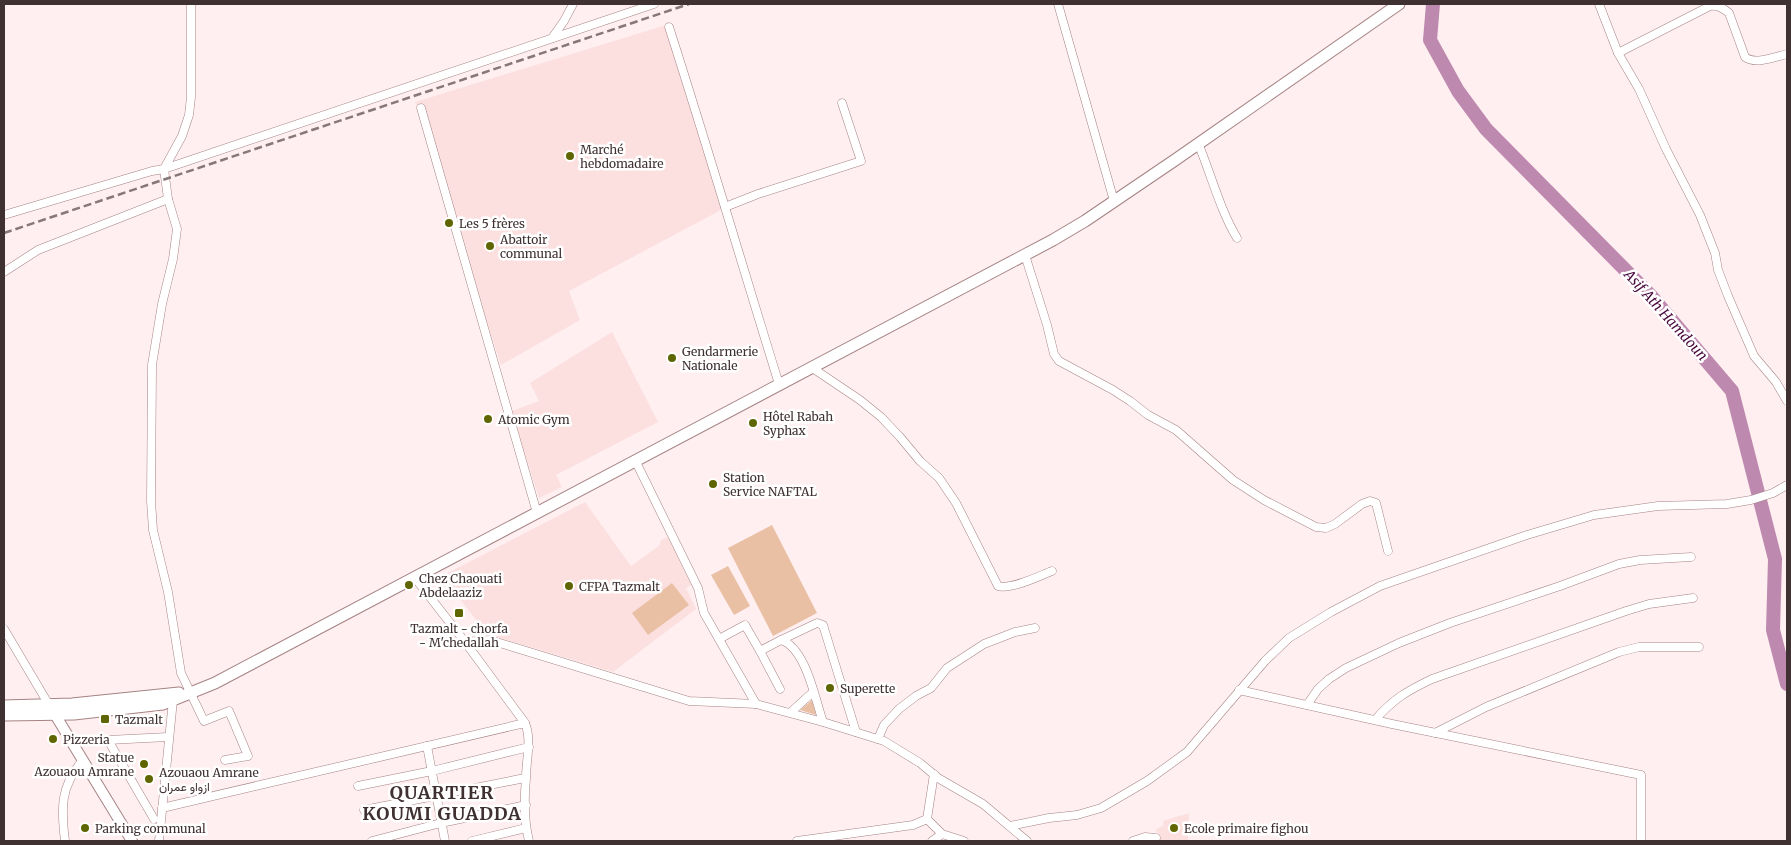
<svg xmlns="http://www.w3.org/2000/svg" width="1791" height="845" font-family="Merriweather,Vazirmatn,serif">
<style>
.built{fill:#fce0e0}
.green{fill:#eac0a4}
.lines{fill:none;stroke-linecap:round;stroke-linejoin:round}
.river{stroke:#be89af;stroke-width:14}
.minor-casing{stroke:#a68384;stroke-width:9}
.secondary-casing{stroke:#a68384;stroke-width:12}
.primary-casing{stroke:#a68384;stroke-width:13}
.minor{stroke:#fff;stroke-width:8}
.secondary{stroke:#fff;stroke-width:10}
.primary{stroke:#fff;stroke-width:11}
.rail{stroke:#867778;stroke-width:2.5;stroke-dasharray:8 4;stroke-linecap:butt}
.poi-dot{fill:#5f6501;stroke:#fff;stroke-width:2}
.labels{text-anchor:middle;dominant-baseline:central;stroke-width:5;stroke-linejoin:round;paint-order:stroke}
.poi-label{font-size:12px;fill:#3f3031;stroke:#fff;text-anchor:start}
.water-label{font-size:14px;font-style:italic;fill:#49093d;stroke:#fff}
.district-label{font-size:18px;font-weight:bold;letter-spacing:1px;fill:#3f3031;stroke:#fff}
</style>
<rect width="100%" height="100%" fill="#ffeff0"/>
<g class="built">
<path d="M 666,25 L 723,209 L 569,291 L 580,320 L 501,365 L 415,102 Z"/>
<path d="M 612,332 L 658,422 L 556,475 L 562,487 L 539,498 L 518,432 L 512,411 L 539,401 L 530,383 Z"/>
<path d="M 585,502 L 631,566 L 660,545 L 661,540 L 668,537 L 691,585 L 686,588 L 696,609 L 613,672 L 487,634 L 442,576 Z"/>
<path d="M 1189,813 L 1188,841 L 1157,841 L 1158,833 L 1155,830 L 1164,825 L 1163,821 Z"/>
</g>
<g class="green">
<path d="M 772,525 L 817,613 L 773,636 L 728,548 Z"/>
<path d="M 728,566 L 750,606 L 734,615 L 711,575 Z"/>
<path d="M 672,583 L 689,605 L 648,635 L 632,613 Z"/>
<path d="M 812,700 L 816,715 L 800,710 Z"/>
</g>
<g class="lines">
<path class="river" d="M 1433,4 L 1430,40 L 1458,91 L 1486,129 L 1652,297 L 1732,391 L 1775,559 L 1773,630 L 1787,684"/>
<defs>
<g id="minor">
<path d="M 1058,4 L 1114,201"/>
<path d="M 1599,4 L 1618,53 L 1639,89 L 1666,149 L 1700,215 L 1715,253 L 1718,270 L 1728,296 L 1754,356 L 1776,382 L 1787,401"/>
<path d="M 669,27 C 707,145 742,265 779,384"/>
<path d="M 552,38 L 564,21 L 573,4"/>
<path d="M 1618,53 L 1710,6 C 1718,5 1723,8 1729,13 L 1745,57 C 1755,65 1775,57 1787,54"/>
<path d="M 421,108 L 537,513"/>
<path d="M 1198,143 C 1211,174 1220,210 1237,238"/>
<path d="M 164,169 L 654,4"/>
<path d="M 164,169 L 182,136 L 189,115 L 191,97 L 191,4"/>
<path d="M 725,207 L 758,194 L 861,161 L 842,103"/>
<path d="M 4,215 L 152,171 L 164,169 L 168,199 L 177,229 L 173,259 L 162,304 L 152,365 L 151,501 L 153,530 L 168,592 L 181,673 L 204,721 L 229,711 L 248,756 L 225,760"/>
<path d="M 1025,255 L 1047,325 L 1054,354 L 1059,361 L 1113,390 L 1130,401 L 1148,415 L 1176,430 L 1233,480 L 1264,500 L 1316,527 L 1326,528 L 1335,524 L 1362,504 L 1370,501 L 1376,503 L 1388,551"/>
<path d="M 4,272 L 38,250 L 168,199"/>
<path d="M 811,367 L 860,400 L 881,417 L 900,437 L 920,461 L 939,478 L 956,503 L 998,586 C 1011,590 1039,576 1052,571"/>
<path d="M 635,460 L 698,588 L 704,613 L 756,704 L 823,722 L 884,741 L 920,763 L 938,778 L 983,804 L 1027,841"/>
<path d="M 415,578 L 465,642 L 525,723 C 532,740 526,760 526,778 C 524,799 524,821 529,841"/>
<path d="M 4,629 L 49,705"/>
<path d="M 719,639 L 745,625 L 760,651"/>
<path d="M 781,640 L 817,623 L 823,625 L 856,732"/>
<path d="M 465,642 L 490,640 L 689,701 L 756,704"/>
<path d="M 780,689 L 760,651 L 781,640 C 806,648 815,699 823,722"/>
<path d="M 1239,690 L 1392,724 L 1641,775 L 1641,841"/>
<path d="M 1307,705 L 1318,689 L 1329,679 L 1346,668 L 1399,643 L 1450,623 L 1560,586 L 1619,564 L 1640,560 L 1691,557"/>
<path d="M 791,712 L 813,692"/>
<path d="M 1375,720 C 1393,699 1407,691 1432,679 L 1626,611 L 1649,604 L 1693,598"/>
<path d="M 1435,733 L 1486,707 L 1619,652 L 1639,647 L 1699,647"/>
<path d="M 878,739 L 884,725 L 899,709 L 916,696 L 931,688 L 947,668 L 984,644 L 1015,632 L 1035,628"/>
<path d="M 427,746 L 445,841"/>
<path d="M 358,786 L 432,771 L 529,747"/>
<path d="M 162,808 L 525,723"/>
<path d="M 364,810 L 525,778"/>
<path d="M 154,819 L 108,740 L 168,737"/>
<path d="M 927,819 L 934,774"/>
<path d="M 927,819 L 942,834"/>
<path d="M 1010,826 L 1049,818 L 1077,815 L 1101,808 L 1147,781 L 1187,752 L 1265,661 L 1289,638 L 1331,612 L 1380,586 L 1527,535 L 1594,515 L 1658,506 L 1727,504 L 1751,500 L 1773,493 L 1787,485"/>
<path d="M 65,841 C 61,809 60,786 83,760"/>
<path d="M 159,841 L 173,700"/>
<path d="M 372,841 L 441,823 L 526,805"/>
<path d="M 472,841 L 526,828"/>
<path d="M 797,841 L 913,825 L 927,819"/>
<path d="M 932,841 L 942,834 L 964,841"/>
<path d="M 1133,841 L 1145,837 L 1156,838"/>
</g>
<path id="secondary" d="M 51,708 L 132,841"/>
<g id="primary">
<path d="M 4,706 L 72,704 L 179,693"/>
<path d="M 4,715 L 74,714 L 163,704 L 215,683 L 1053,240 L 1085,221 L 1175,160 L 1399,4"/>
</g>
</defs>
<use href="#minor" class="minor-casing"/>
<use href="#secondary" class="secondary-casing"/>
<use href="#primary" class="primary-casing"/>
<use href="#minor" class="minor"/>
<use href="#secondary" class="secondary"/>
<use href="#primary" class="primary"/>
<path class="rail" d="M 4,233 L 689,4"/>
</g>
<g class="poi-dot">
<circle cx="570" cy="156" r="5"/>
<circle cx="449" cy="223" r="5"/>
<circle cx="490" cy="246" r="5"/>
<circle cx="672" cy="358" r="5"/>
<circle cx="488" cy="419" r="5"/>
<circle cx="753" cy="423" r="5"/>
<circle cx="713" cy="484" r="5"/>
<circle cx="409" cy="585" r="5"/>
<circle cx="569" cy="586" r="5"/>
<rect x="454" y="608" width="10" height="10" rx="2.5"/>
<circle cx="830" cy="688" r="5"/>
<rect x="100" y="714" width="10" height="10" rx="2.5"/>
<circle cx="53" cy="739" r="5"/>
<circle cx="144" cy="764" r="5"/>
<circle cx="149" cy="779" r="5"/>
<circle cx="85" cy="828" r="5"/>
<circle cx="1174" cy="828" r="5"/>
</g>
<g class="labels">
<g class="poi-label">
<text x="580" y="149">Marché<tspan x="580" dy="14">hebdomadaire</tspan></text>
<text x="459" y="223">Les 5 frères</text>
<text x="500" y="239">Abattoir<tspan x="500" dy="14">communal</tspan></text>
<text x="682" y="351">Gendarmerie<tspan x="682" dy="14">Nationale</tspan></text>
<text x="763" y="416">Hôtel Rabah<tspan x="763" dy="14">Syphax</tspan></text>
<text x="498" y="419">Atomic Gym</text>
<text x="723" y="477">Station<tspan x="723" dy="14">Service NAFTAL</tspan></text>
<text x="419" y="578">Chez Chaouati<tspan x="419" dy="14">Abdelaaziz</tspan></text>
<text x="579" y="586">CFPA Tazmalt</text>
<text x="459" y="628" text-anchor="middle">Tazmalt - chorfa<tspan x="459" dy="14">- M'chedallah</tspan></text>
<text x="840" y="688">Superette</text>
<text x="115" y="719">Tazmalt</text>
<text x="63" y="739">Pizzeria</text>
<text x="134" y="757" text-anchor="end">Statue<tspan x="134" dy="14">Azouaou Amrane</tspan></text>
<text x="159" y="772">Azouaou Amrane<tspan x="159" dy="14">ازواو عمران</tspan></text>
<text x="95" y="828">Parking communal</text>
<text x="1184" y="828">Ecole primaire fighou</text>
</g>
<g class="water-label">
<text transform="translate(1666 315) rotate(48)">Asif Ath Hamdoun</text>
</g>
<g class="district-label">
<text x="442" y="792">QUARTIER<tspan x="442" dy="21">KOUMI GUADDA</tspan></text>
</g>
</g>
<rect width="1791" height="845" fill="none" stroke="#3f3031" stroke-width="10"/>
</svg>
